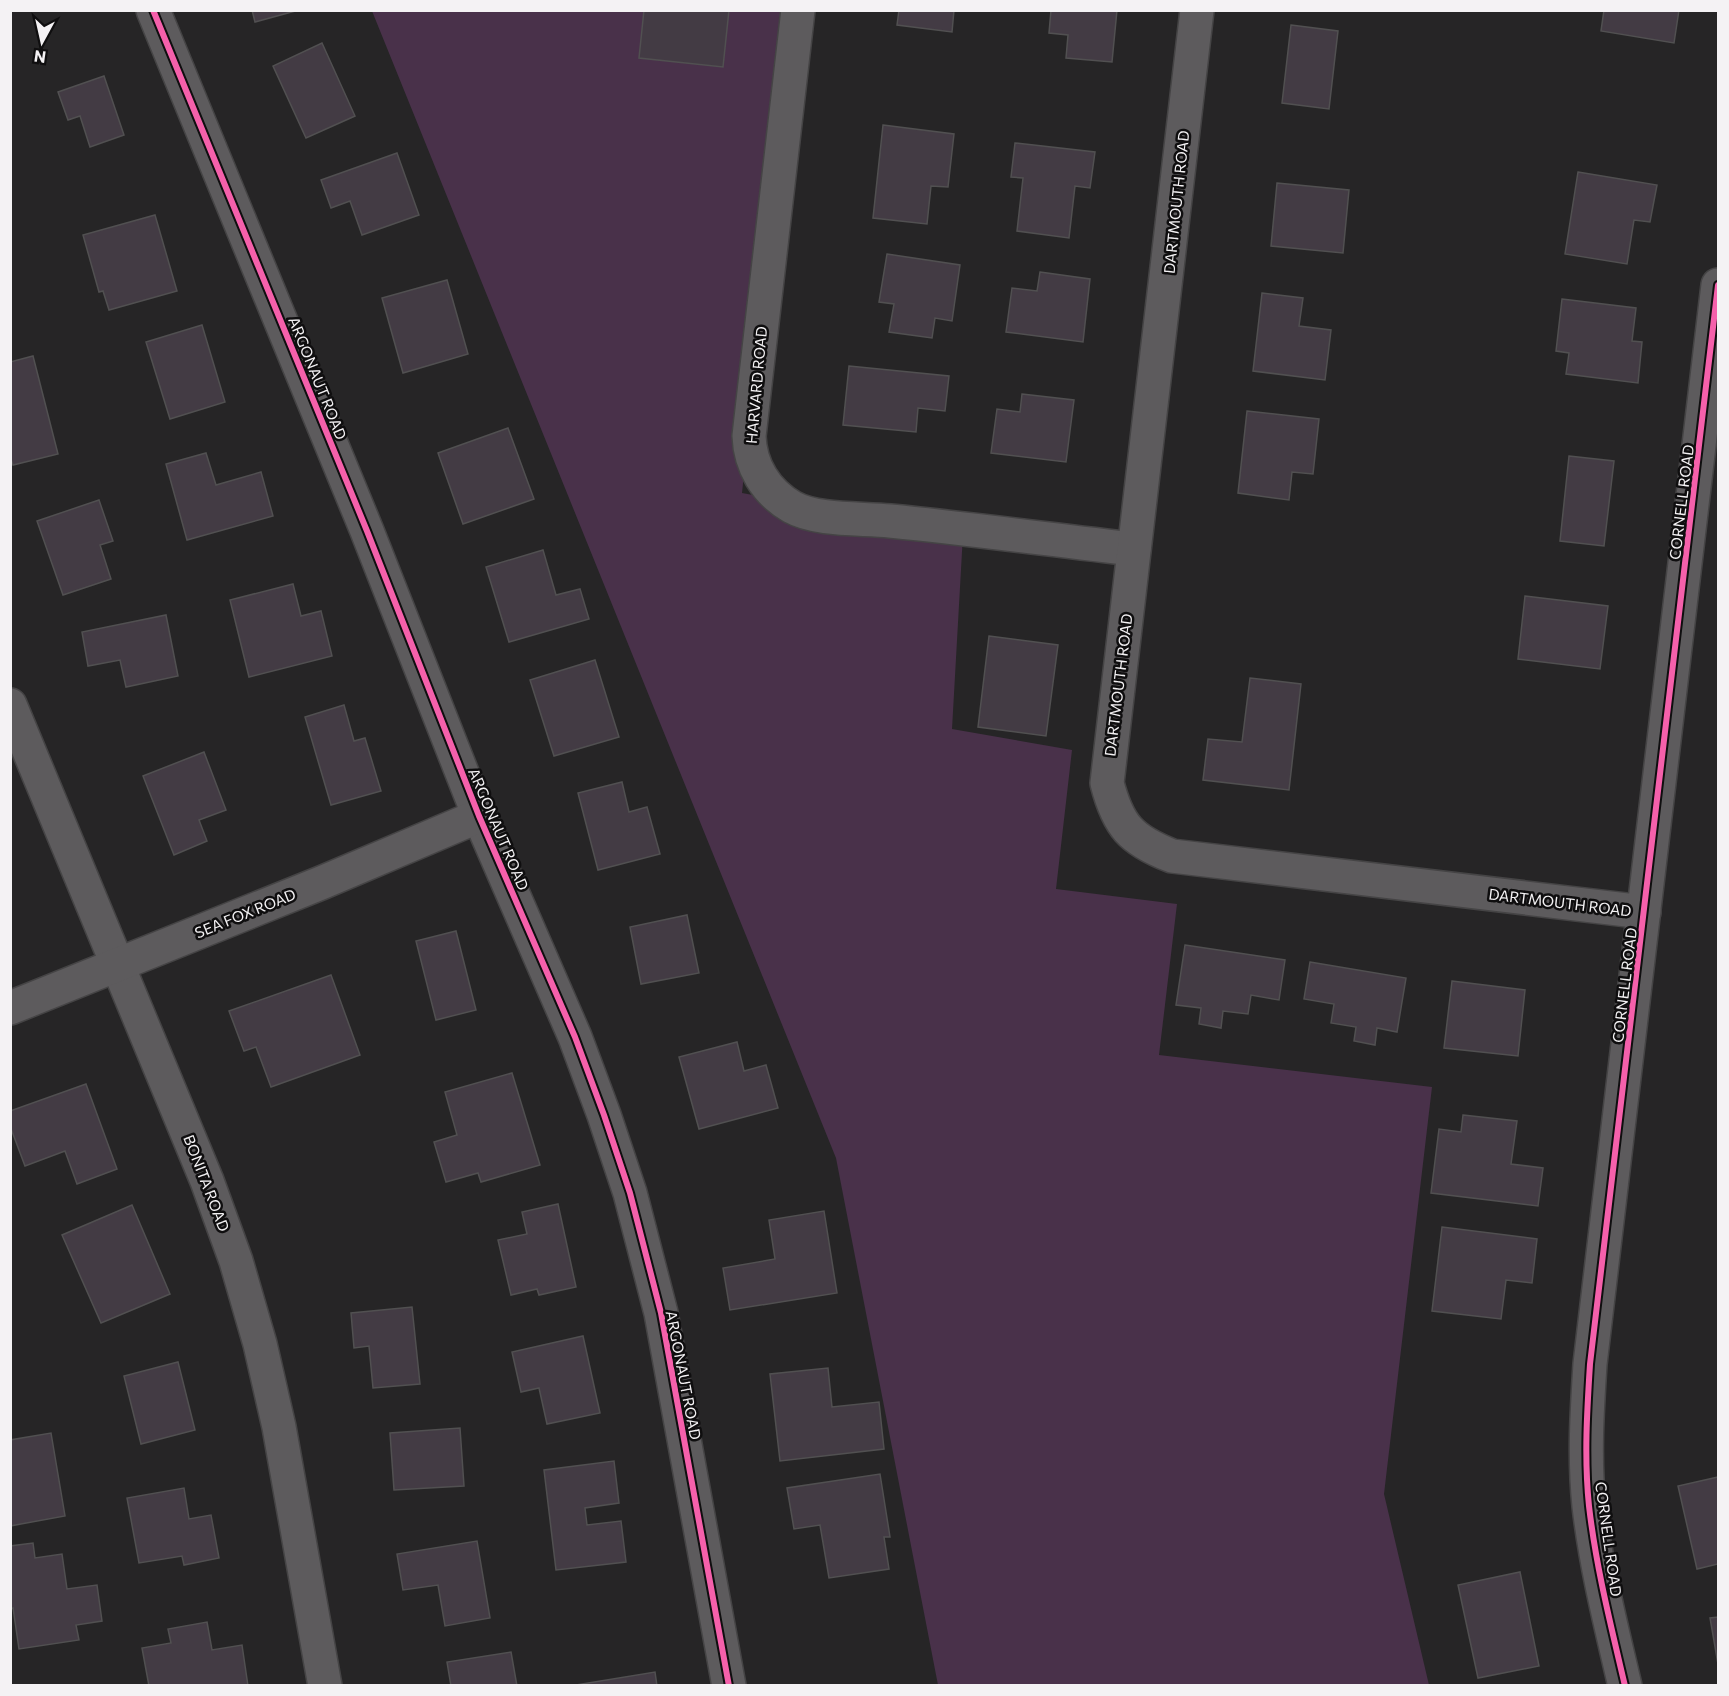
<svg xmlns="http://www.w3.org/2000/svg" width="1729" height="1696" font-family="Commissioner,sans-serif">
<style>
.green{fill:#49314a}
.building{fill:#433b44;stroke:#515051;stroke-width:1.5}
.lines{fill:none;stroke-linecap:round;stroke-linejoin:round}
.minor-casing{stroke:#454445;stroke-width:36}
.minor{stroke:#5d5b5d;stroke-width:33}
.cycleway-casing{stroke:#0f0e0f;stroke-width:10}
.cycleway{stroke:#f560ab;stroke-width:6}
.labels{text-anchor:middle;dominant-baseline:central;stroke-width:5;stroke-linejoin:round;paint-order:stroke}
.street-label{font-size:15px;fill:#f4f2f4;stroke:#0f0e0f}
</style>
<rect width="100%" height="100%" fill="#262526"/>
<path class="green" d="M 372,11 L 792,11 L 742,493 L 963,534 L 952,729 L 1072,750 L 1056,889 L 1177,904 L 1159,1055 L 1432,1087 L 1384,1494 L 1429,1685 L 938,1685 L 836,1158 Z"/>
<g class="building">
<path d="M 252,10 L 299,10 L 255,22 Z"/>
<path d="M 644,10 L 729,10 L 723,67 L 639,58 Z"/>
<path d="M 899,10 L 954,10 L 952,32 L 897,25 Z"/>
<path d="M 1051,10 L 1117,10 L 1112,62 L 1066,58 L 1068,35 L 1049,33 Z"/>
<path d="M 1604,10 L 1679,10 L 1674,43 L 1601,31 Z"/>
<path d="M 1291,25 L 1338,31 L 1329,109 L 1282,103 Z"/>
<path d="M 322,43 L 355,116 L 306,138 L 273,66 Z"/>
<path d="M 104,76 L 124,135 L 90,147 L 80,116 L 68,120 L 58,92 Z"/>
<path d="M 883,125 L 954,134 L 948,187 L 931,186 L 927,224 L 873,218 Z"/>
<path d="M 1015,143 L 1095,152 L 1090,188 L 1075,186 L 1069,238 L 1017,231 L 1023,178 L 1011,177 Z"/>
<path d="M 397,153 L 419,215 L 362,235 L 350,201 L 331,208 L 321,180 Z"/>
<path d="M 1578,172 L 1657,185 L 1650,222 L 1634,220 L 1627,264 L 1565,254 Z"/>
<path d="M 1277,183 L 1349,190 L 1343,253 L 1271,246 Z"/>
<path d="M 155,215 L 177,291 L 109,310 L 103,291 L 99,292 L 83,235 Z"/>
<path d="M 887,254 L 960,265 L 952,321 L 935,318 L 932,338 L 889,332 L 894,304 L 879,302 Z"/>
<path d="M 1040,272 L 1090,279 L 1083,342 L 1006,332 L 1012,288 L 1037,291 Z"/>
<path d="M 447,280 L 468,354 L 403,373 L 382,298 Z"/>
<path d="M 1262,293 L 1303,298 L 1299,326 L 1331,330 L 1325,380 L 1253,371 Z"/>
<path d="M 1562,299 L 1636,308 L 1632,341 L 1642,342 L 1638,383 L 1566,374 L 1569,353 L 1556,351 Z"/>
<path d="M 202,325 L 225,402 L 170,419 L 146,342 Z"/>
<path d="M 33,356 L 58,454 L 13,465 L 10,456 L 10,362 Z"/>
<path d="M 849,366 L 949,376 L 945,411 L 918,408 L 916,432 L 843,425 Z"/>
<path d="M 1022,394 L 1074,400 L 1066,462 L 991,453 L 997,409 L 1020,412 Z"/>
<path d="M 1247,411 L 1319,419 L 1313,474 L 1292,472 L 1289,500 L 1238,493 Z"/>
<path d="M 508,428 L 534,499 L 463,524 L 438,453 Z"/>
<path d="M 206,453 L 216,485 L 261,472 L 273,516 L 187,540 L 166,464 Z"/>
<path d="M 1569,456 L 1614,461 L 1604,546 L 1560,541 Z"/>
<path d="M 99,500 L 113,541 L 100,545 L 111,579 L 63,595 L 37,521 Z"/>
<path d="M 543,550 L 556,595 L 580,589 L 589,619 L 509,642 L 486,567 Z"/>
<path d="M 293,584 L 301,616 L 321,611 L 332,656 L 249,677 L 230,600 Z"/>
<path d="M 1525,596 L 1608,606 L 1600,669 L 1518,659 Z"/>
<path d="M 166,615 L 178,676 L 126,687 L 120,660 L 88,666 L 82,632 Z"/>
<path d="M 989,636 L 1058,645 L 1046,736 L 978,727 Z"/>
<path d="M 595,660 L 619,737 L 554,756 L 530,680 Z"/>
<path d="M 1250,678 L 1301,684 L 1289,790 L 1203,780 L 1208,739 L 1242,742 Z"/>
<path d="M 344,705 L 354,741 L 365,738 L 381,791 L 331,805 L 305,717 Z"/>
<path d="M 204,752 L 226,810 L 199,820 L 207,841 L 174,855 L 143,776 Z"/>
<path d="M 622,782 L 629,812 L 647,807 L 660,854 L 598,870 L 578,793 Z"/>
<path d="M 687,915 L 699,973 L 641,984 L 630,927 Z"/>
<path d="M 456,931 L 476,1010 L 436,1020 L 416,941 Z"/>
<path d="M 1185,945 L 1285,960 L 1279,1000 L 1251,995 L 1248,1014 L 1223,1011 L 1221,1028 L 1199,1024 L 1201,1008 L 1176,1005 Z"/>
<path d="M 1310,962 L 1406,978 L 1397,1032 L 1377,1028 L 1375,1045 L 1354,1041 L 1356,1027 L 1331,1023 L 1334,1004 L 1304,999 Z"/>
<path d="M 331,975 L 360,1055 L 271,1087 L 256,1047 L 244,1051 L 229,1011 Z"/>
<path d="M 1452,981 L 1525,990 L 1518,1056 L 1444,1048 Z"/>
<path d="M 737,1042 L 744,1071 L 766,1065 L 778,1108 L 699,1129 L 679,1057 Z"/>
<path d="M 512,1073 L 540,1165 L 481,1182 L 478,1173 L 446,1182 L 434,1142 L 457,1135 L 445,1092 Z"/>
<path d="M 86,1084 L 117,1169 L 77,1184 L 65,1151 L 25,1166 L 10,1126 L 10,1111 Z"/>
<path d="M 1463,1115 L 1517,1121 L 1511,1164 L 1543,1168 L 1538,1206 L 1431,1193 L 1439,1129 L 1461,1132 Z"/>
<path d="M 558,1204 L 576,1287 L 539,1295 L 537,1289 L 511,1295 L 498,1240 L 527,1234 L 522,1212 Z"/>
<path d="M 132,1205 L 170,1294 L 101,1323 L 62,1235 Z"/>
<path d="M 824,1211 L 837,1293 L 730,1310 L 723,1268 L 775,1259 L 769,1220 Z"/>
<path d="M 1442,1227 L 1537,1239 L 1532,1283 L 1506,1280 L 1501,1319 L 1432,1311 Z"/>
<path d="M 412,1307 L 420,1384 L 373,1388 L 369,1346 L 354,1348 L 351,1313 Z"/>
<path d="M 583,1336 L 600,1413 L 547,1424 L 539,1388 L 521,1392 L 512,1352 Z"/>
<path d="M 178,1362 L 195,1430 L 141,1444 L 124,1376 Z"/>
<path d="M 828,1368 L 832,1407 L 879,1402 L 884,1449 L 780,1461 L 770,1374 Z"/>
<path d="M 460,1428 L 464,1486 L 394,1490 L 390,1433 Z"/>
<path d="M 51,1433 L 65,1516 L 10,1526 L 10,1440 Z"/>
<path d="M 614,1461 L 619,1503 L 585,1508 L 587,1525 L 621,1521 L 626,1562 L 556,1570 L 544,1470 Z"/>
<path d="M 880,1474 L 890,1537 L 884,1537 L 889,1569 L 829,1578 L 820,1525 L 794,1529 L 787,1488 Z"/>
<path d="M 1718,1477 L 1718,1564 L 1697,1569 L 1678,1486 Z"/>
<path d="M 184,1488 L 189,1519 L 211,1515 L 219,1558 L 184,1565 L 182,1556 L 139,1563 L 127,1498 Z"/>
<path d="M 477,1541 L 490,1618 L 445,1626 L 438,1585 L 403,1590 L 397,1554 Z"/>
<path d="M 33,1543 L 35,1558 L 62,1554 L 67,1589 L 97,1585 L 102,1621 L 76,1625 L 79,1640 L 19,1649 L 13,1608 L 10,1609 L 10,1546 Z"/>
<path d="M 1520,1572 L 1539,1666 L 1478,1678 L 1458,1585 Z"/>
<path d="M 1718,1617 L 1718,1664 L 1710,1618 Z"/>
<path d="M 207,1622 L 212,1650 L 242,1645 L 248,1686 L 149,1686 L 142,1648 L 171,1643 L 168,1629 Z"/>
<path d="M 511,1652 L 517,1686 L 451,1686 L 447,1662 Z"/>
<path d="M 655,1672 L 657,1686 L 576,1685 Z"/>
</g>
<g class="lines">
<defs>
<g id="minor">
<path d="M 153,10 L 367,531 L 479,816 L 575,1037 L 604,1115 L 630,1193 L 661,1313 L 729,1686"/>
<path d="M 798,10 L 749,436 C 750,466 766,492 792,507 C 817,521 861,518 890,521 C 972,529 1053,540 1134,549"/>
<path d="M 1197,10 L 1107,783 C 1118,826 1131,840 1172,856 L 1644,912"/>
<path d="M 10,705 L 207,1181 L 236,1261 L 260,1344 L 279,1427 L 325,1686"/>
<path d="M 10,1008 L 321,883 L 479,816"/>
<path d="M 1625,1686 C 1611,1626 1596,1567 1589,1506 C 1584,1458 1587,1411 1590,1364 L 1718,285"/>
</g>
</defs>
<use href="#minor" class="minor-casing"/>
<use href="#minor" class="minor"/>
<defs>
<g id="cycleway">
<path d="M 153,10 L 367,531 L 479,816 L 575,1037 L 604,1115 L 630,1193 L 661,1313 L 729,1686"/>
<path d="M 1625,1686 C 1611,1626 1596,1567 1589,1506 C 1584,1458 1587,1411 1590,1364 L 1718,285"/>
</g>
</defs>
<use href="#cycleway" class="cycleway-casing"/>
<use href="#cycleway" class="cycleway"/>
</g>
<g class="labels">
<g class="street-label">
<text transform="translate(1176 202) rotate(-84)">DARTMOUTH ROAD</text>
<text transform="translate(318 378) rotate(68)">ARGONAUT ROAD</text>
<text transform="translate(756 385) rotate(-85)">HARVARD ROAD</text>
<text transform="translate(1681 502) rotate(-83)">CORNELL ROAD</text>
<text transform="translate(1118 685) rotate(-83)">DARTMOUTH ROAD</text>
<text transform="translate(499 829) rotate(67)">ARGONAUT ROAD</text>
<text transform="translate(1560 902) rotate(7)">DARTMOUTH ROAD</text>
<text transform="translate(245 913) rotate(-22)">SEA FOX ROAD</text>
<text transform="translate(1624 985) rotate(-83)">CORNELL ROAD</text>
<text transform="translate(207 1183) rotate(69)">BONITA ROAD</text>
<text transform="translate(684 1375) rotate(79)">ARGONAUT ROAD</text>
<text transform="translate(1609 1539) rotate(82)">CORNELL ROAD</text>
</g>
</g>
<rect width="1729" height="1696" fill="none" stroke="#f4f2f4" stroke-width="24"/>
<g transform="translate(42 42) rotate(188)" stroke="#0f0e0f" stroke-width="4.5" paint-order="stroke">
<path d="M0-4.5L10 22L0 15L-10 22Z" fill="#f4f2f4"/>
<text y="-9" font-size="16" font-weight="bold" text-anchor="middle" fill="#f4f2f4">N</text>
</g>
</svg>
